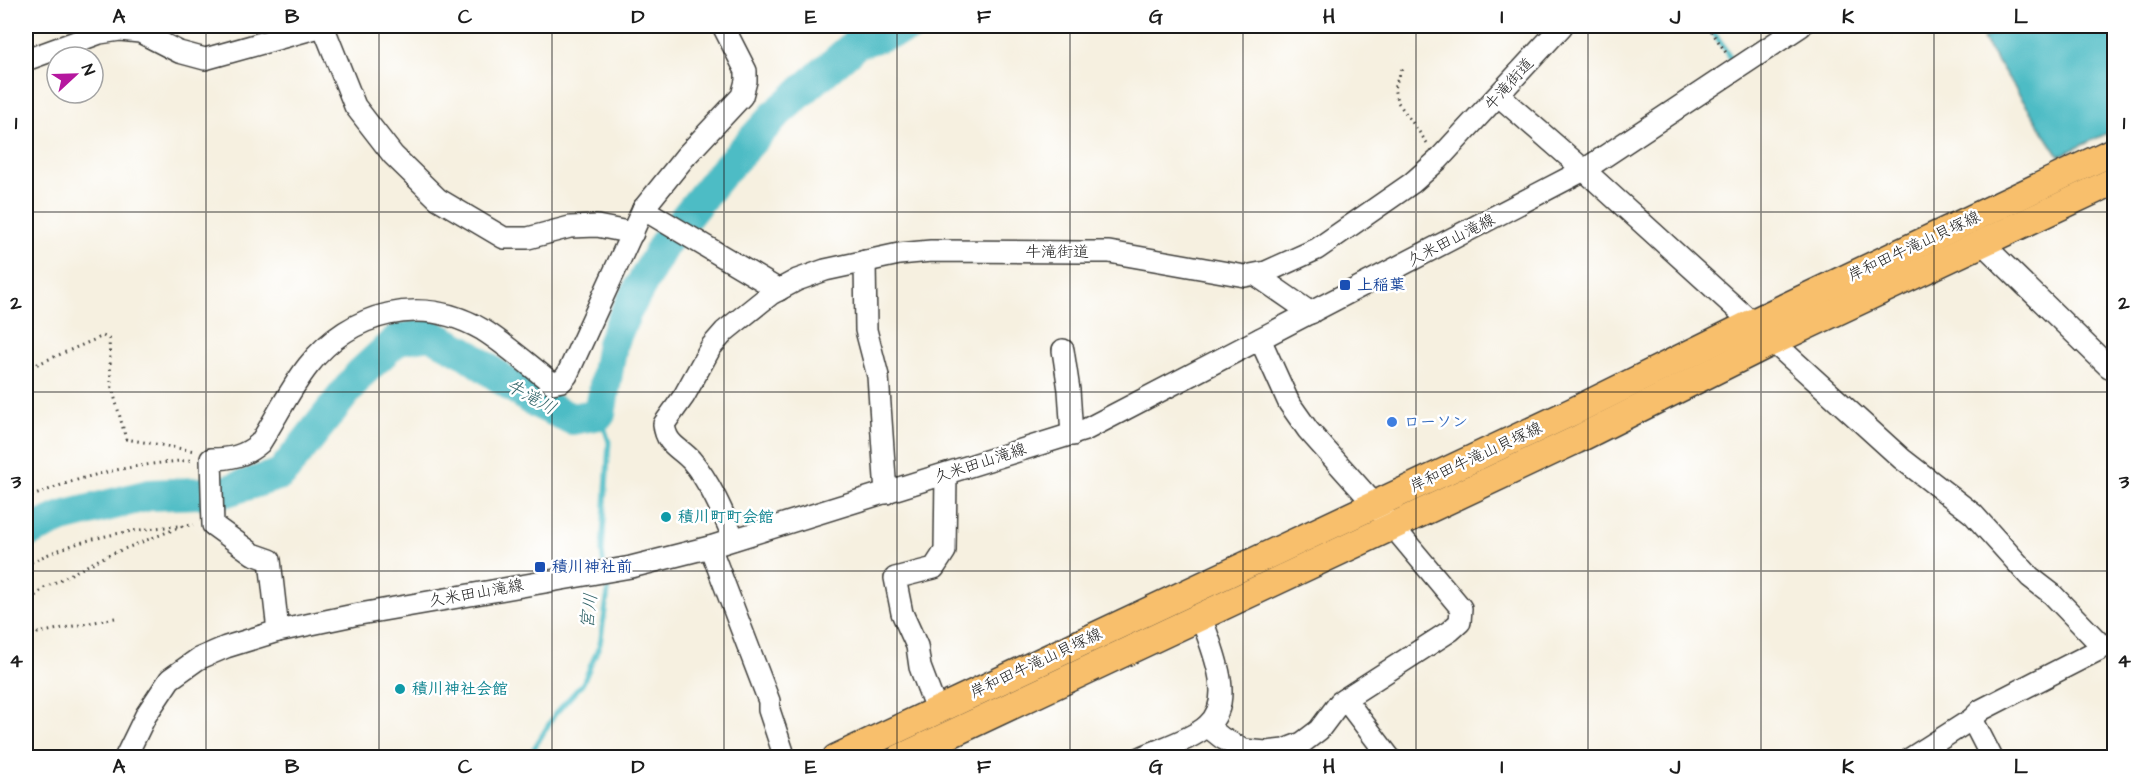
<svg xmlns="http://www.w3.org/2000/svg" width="2140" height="783" font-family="'Architects Daughter','Klee One',sans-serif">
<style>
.water{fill:#4ebcc5;stroke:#356c70;stroke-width:1.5}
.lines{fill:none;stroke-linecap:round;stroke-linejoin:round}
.stream{stroke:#4ebcc5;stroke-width:5}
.river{stroke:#4ebcc5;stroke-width:32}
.minor-casing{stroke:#3d3c39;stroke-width:24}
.major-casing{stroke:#3d3c39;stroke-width:30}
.path{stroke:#3d3c39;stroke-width:3;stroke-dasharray:1.5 4.5;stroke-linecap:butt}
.minor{stroke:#fff;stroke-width:21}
.major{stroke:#f8bf6c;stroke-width:27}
.grid{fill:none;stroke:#1c1c1c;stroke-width:1.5;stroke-opacity:0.55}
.transit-dot{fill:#1a4fb4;stroke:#fff;stroke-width:2}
.shop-dot{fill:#3f7fe0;stroke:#fff;stroke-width:2}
.culture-dot{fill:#0f9aa8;stroke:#fff;stroke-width:2}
.labels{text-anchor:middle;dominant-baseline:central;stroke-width:5;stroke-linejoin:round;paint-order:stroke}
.street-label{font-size:16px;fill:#1c1c1c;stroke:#fff}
.transit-label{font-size:16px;font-weight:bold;fill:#164399;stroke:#fff;text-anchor:start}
.shop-label{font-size:16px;font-weight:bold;fill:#366cbe;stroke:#fff;text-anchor:start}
.culture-label{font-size:16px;font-weight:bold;fill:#0d838f;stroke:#fff;text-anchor:start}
.water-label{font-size:18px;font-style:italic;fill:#326468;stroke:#fff}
.neatline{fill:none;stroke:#1c1c1c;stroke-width:2}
.grid-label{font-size:20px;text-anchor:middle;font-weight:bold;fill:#1c1c1c}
</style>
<rect width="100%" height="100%" fill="#fff"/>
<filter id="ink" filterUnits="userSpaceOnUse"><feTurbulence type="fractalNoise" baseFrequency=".0167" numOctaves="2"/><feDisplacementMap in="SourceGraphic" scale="12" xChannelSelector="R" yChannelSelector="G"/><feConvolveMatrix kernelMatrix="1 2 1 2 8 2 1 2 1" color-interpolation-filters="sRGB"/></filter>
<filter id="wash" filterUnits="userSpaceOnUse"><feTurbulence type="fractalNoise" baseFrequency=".008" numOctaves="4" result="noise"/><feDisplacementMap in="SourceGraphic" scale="24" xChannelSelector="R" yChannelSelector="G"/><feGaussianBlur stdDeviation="1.35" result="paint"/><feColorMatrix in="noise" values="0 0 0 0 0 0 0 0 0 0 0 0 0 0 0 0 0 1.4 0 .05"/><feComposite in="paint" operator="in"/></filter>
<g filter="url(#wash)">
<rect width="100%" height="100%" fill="#f6f0e0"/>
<path class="water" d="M 2010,26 L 2114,26 L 2114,130 L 2059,156 L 1983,39 Z"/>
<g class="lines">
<g class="stream">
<path d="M 1709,26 L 1735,64"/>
<path d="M 600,414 L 609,442 L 602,551 L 604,568"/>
<path d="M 536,758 L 533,750 L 555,714 L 583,683 L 600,644 L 608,592 L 605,577"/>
</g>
<path class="river" d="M 26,533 L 62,517 L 149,495 L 223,492 L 281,474 L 360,374 L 398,339 L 430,334 L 464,352 L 533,401 L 572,419 L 600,414 L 612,344 L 626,312 L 664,244 L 720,175 L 777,113 L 857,43 L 912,26"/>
</g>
</g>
<g filter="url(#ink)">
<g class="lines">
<defs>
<g id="minor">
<path d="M 26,60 L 100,33 L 120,30 L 140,32 L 179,52 L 205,59 L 323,26 L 355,106 L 393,155 L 438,199 L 504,238 L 528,238 L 570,227 L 597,226 L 633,233"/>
<path d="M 1499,96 L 1584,170 L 1902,459 L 1973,514 L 2030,577 L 2052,594 L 2103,647"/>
<path d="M 643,209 L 779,290"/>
<path d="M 1982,243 L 2109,367"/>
<path d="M 865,261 L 866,330 L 878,376 L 886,493"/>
<path d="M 1256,275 L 1311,313"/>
<path d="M 1063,350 L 1069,390 L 1072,435"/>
<path d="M 734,539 C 723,513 710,482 691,460 C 679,447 666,445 664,424 L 684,396 L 711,347 L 725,331 L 771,294 L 797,280 L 825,270 L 899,254 L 931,251 L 1083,252 L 1109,252 L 1245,276 L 1266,272 L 1317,249 L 1412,183 L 1438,160 L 1562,26"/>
<path d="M 710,547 L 769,701 L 769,710 L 785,758"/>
<path d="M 278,631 L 270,560 L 253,554 L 213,525 L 211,459 C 231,459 245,456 260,443 C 276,418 290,389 308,366 C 351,311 422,294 483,330 C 507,345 530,366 552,383 L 562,381 L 567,375 L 643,209 L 685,157 L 742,96 L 746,81 L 746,71 L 723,26"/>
<path d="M 1345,699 L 1390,758"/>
<path d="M 936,709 L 920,667 L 917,646 L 902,613 L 895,578 L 934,568 L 945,551 L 946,474"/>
<path d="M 1972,719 L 1992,758"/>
<path d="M 1207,726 L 1222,738 L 1244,750 L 1266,752 L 1284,750 L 1302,743 L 1319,730 L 1340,702 L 1450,631 L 1460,622 L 1461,608 L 1375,505 L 1308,430 L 1289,403 L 1260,339"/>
<path d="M 125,758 L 146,715 L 170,679 L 198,659 L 226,647 L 278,631 L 354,615 L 631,567 L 710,547 L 1085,430 L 1584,170 L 1801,26"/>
<path d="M 1140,758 C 1159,749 1191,740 1207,726 C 1237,700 1211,647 1201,617"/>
<path d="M 1911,758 L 1972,719 L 1981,710 L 2114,642"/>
</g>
<g id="major">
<path d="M 836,758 L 1574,411 L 1752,323 L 2114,151"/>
<path d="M 900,758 L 1576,440 L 1772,342 L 2114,181"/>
</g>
</defs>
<use href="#minor" class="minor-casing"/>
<use href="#major" class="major-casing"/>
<g class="path">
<path d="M 1708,26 L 1727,54"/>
<path d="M 1402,69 L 1394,88 L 1397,101 L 1427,143"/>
<path d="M 26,369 L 103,336 L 109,339 L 111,384 L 126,439 L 195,451"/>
<path d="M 26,499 C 83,474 130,465 192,460"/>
<path d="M 26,565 C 78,537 136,528 194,525"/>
<path d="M 115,618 L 38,633 L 33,629 L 28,615 L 35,596 L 44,588 L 106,556 L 183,526"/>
</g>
<use href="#minor" class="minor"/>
<use href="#major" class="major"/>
</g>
</g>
<path class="grid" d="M 206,26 L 206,758M 379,26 L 379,758M 552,26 L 552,758M 724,26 L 724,758M 897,26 L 897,758M 1070,26 L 1070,758M 1243,26 L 1243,758M 1416,26 L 1416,758M 1588,26 L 1588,758M 1761,26 L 1761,758M 1934,26 L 1934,758M 26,212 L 2114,212M 26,392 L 2114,392M 26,571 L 2114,571"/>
<g class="transit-dot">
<rect x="1339" y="279" width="12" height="12" rx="3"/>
<rect x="534" y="561" width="12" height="12" rx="3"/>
</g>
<circle class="shop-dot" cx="1392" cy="422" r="6"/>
<g class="culture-dot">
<circle cx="666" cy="517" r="6"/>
<circle cx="400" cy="689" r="6"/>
</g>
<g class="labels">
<g class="street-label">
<text transform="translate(1509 84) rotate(-48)">牛滝街道</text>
<text transform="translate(1451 240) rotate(-27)">久米田山滝線</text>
<text transform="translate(1914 246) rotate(-25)">岸和田牛滝山貝塚線</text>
<text x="1057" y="252">牛滝街道</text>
<text transform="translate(1476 457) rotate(-25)">岸和田牛滝山貝塚線</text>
<text transform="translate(980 463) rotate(-18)">久米田山滝線</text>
<text transform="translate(476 593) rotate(-10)">久米田山滝線</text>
<text transform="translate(1036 663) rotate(-25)">岸和田牛滝山貝塚線</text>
</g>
<g class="transit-label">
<text x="1357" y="285">上稲葉</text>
<text x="552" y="567">積川神社前</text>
</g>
<g class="shop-label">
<text x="1404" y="422">ローソン</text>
</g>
<g class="culture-label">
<text x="678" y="517">積川町町会館</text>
<text x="412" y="689">積川神社会館</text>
</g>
<g class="water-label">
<text transform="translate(531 397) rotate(29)">牛滝川</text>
<text transform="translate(589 611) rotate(-83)">宮川</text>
</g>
</g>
<rect width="2140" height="783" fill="none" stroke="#fff" stroke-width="66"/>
<g transform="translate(75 75) rotate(68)"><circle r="28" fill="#ffffff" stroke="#a4a4a4" stroke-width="1.5"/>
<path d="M0-4.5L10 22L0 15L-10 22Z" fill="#b5179e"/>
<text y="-9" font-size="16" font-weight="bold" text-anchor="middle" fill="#1c1c1c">N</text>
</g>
<rect x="33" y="33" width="2074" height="717" class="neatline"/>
<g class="grid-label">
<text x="119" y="23">A</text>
<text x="292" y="23">B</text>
<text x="465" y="23">C</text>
<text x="638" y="23">D</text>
<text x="811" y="23">E</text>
<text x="984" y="23">F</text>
<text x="1156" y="23">G</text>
<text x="1329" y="23">H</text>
<text x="1502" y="23">I</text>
<text x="1675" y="23">J</text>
<text x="1848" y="23">K</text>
<text x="2021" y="23">L</text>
<text x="16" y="129">1</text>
<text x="2124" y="129">1</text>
<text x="16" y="309">2</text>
<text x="2124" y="309">2</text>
<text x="16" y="488">3</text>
<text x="2124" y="488">3</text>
<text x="16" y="667">4</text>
<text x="2124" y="667">4</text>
<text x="119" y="773">A</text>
<text x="292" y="773">B</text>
<text x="465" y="773">C</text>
<text x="638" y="773">D</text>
<text x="811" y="773">E</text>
<text x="984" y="773">F</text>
<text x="1156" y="773">G</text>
<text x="1329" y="773">H</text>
<text x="1502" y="773">I</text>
<text x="1675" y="773">J</text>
<text x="1848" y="773">K</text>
<text x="2021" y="773">L</text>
</g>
</svg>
